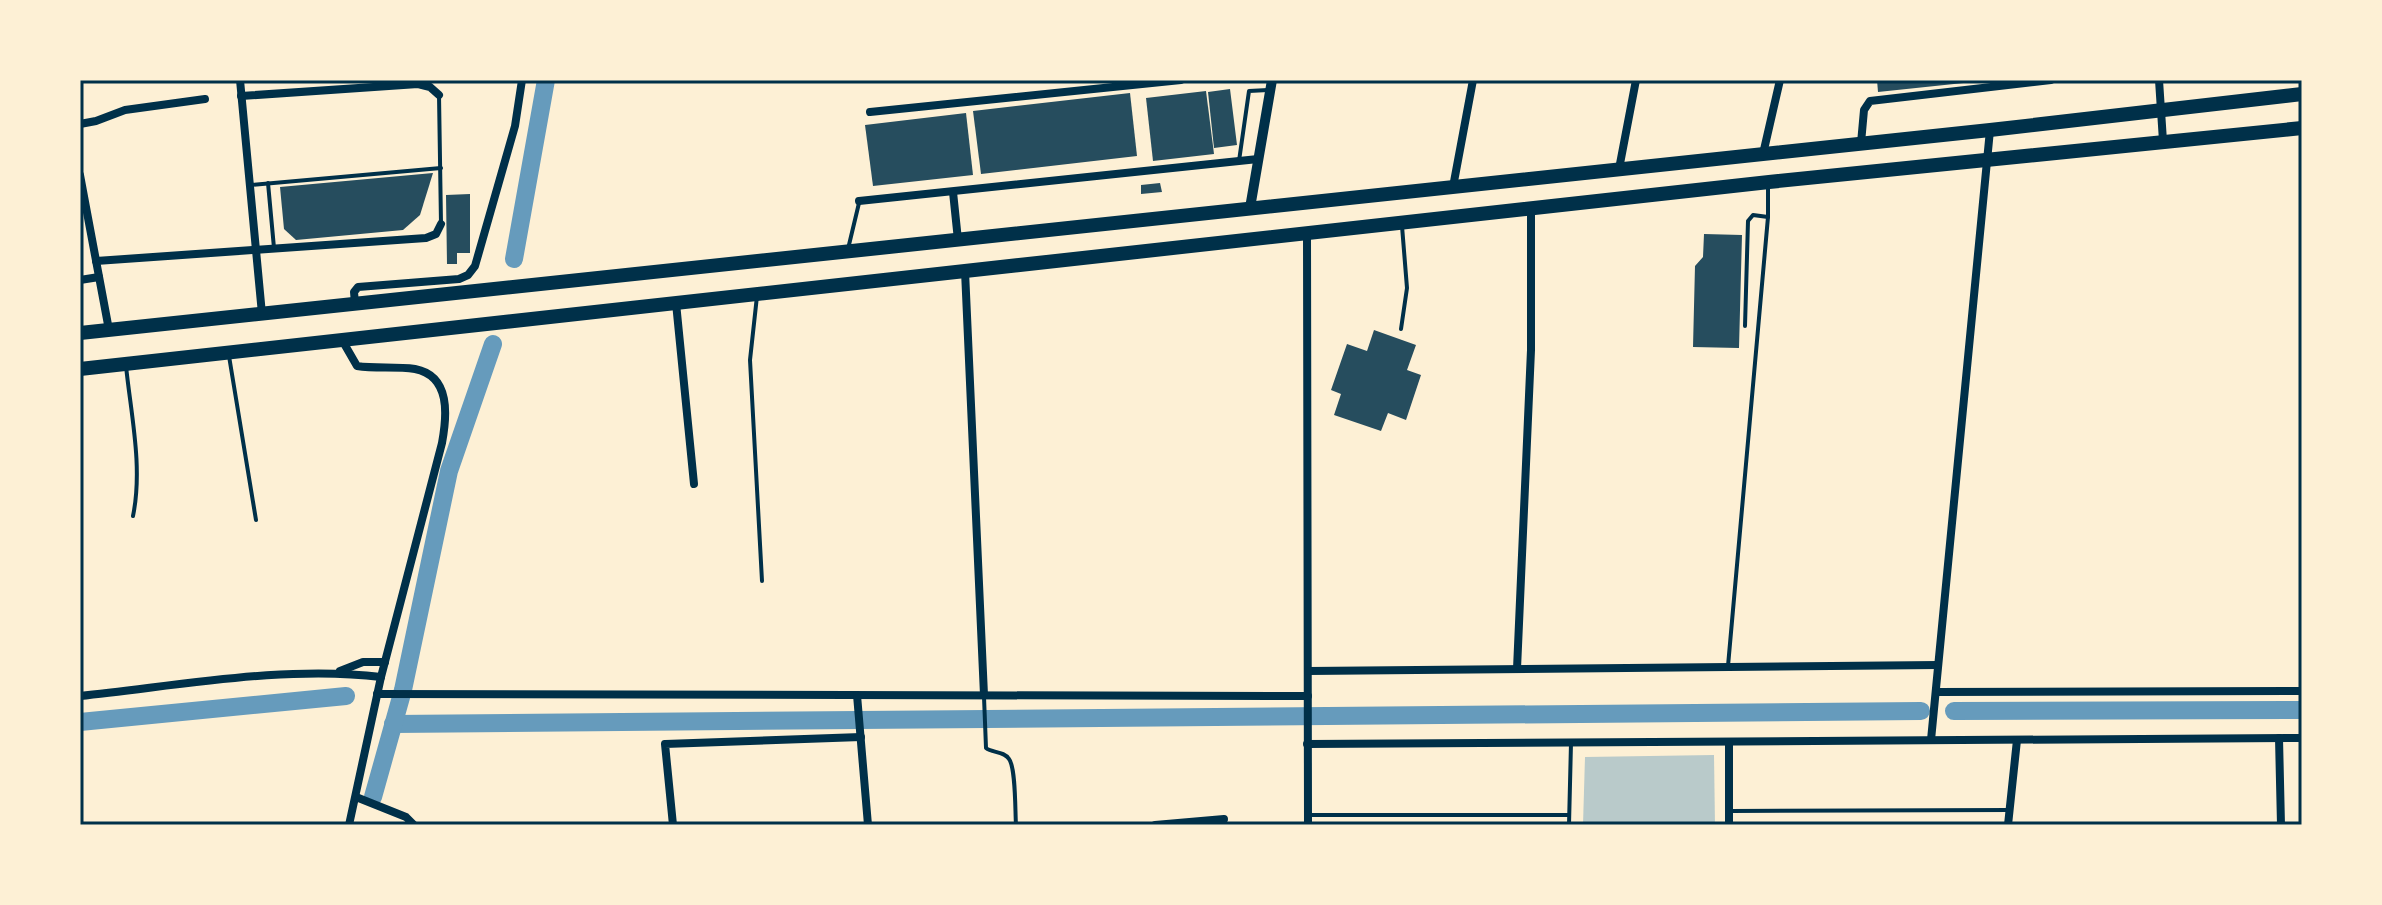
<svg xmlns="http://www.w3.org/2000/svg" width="2382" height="905" font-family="'Exo 2',sans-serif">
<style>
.green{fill:#b9caca}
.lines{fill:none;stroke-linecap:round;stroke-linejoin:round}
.canal{stroke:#669bbc;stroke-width:18}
.building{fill:#264d5e}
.service{stroke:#003049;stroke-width:4}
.minor{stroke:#003049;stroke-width:8}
.tertiary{stroke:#003049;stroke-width:10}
.primary{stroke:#003049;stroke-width:14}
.neatline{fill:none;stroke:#003049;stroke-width:3}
</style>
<rect width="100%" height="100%" fill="#fdf0d5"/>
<path class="green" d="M 1714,755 L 1715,825 L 1583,825 L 1585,757 Z"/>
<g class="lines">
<g class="canal">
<path d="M 514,259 L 546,80"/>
<path d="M 1954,711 L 2302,710"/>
<path d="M 80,722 L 346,696"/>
<path d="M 393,724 L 1921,711"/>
<path d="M 373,797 L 403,690 L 449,471 L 493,344"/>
</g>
</g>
<g class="building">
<path d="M 1877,80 L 1973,80 L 1973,82 L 1878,92 Z"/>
<path d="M 1230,89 L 1237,145 L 1214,148 L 1208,92 Z"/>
<path d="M 1206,91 L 1214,154 L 1153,161 L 1146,98 Z"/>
<path d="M 1130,93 L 1137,156 L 981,174 L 973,111 Z"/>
<path d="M 966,113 L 973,175 L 873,186 L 865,125 Z"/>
<path d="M 433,173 L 420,215 L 403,230 L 296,240 L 284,229 L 280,187 Z"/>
<path d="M 1160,183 L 1162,192 L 1141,194 L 1141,185 Z"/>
<path d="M 470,194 L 470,253 L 457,253 L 457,264 L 447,264 L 446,195 Z"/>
<path d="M 1704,234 L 1742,235 L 1739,348 L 1693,347 L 1695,266 L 1703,257 Z"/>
<path d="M 1374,330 L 1416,345 L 1407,370 L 1421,375 L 1406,420 L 1388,413 L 1381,431 L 1334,415 L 1341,394 L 1331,390 L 1347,344 L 1367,351 Z"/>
</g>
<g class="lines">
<g class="service">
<path d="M 439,95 L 441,224"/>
<path d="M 1239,161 L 1249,91 L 1268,90"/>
<path d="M 268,183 L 274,248"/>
<path d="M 250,185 L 441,168"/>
<path d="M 848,249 L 859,203"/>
<path d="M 757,296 L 750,360 L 762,581"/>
<path d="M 1745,326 L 1748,221 L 1753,215 L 1768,217"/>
<path d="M 1401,329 L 1407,288 L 1402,226"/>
<path d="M 229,356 L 256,520"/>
<path d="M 126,366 C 131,415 143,467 133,516"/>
<path d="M 1728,666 L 1768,217 L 1768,184"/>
<path d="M 984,697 L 986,748 C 992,753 1004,751 1009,759 C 1016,768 1015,812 1016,825"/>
<path d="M 1731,811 L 2010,810"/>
<path d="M 1308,815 L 1569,815"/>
<path d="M 1569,825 L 1571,743"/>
</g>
<g class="minor">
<path d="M 240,80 L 262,314"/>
<path d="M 2159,80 L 2163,141"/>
<path d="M 241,96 L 418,84 L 430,87 L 439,95"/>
<path d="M 870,112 L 1181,80"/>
<path d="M 80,124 L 96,121 L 125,110 L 205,99"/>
<path d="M 1861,143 L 1864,110 L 1870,101 L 2051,80"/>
<path d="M 1763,154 L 1780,80"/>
<path d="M 1619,169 L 1636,80"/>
<path d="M 80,175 L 109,330"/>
<path d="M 1453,187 L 1473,80"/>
<path d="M 953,192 L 958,240"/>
<path d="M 859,201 L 1258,159"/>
<path d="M 1307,233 L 1308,825"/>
<path d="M 96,261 L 426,238 L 436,234 L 441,224"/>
<path d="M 965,271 L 984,695"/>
<path d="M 80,280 L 99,277"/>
<path d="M 355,303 L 354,292 L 358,287 L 459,279 L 468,275 L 475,266 L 515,126 L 522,80"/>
<path d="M 676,303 L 694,484"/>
<path d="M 342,340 L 357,366 C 376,369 395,366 415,369 C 451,376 447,416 442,443 L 381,677 L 349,825"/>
<path d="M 1517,669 L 1531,350 L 1531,210"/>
<path d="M 340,671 L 363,662 L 385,662"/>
<path d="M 1308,671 L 1938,665"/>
<path d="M 1936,692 L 2302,691"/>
<path d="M 377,694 L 1308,696"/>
<path d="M 857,695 L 868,825"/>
<path d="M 80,696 C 177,686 285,665 381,677"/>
<path d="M 2279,738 L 2281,825"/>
<path d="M 1931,740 L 1990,130"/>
<path d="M 1729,742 L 1729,825"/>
<path d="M 1307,744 L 2302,738"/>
<path d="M 356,797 L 406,817 L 414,825"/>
<path d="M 673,825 L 665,744 L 861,737"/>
<path d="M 1155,825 L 1224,819"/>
<path d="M 2008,825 L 2017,740"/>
</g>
<path class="tertiary" d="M 1250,208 L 1272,80"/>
<g class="primary">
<path d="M 80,333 L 1990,130 L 2302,94"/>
<path d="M 80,369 L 1769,182 L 2302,128"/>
</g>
</g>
<rect width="2382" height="905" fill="none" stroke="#fdf0d5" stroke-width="164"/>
<rect x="82" y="82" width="2218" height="741" class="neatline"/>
</svg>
